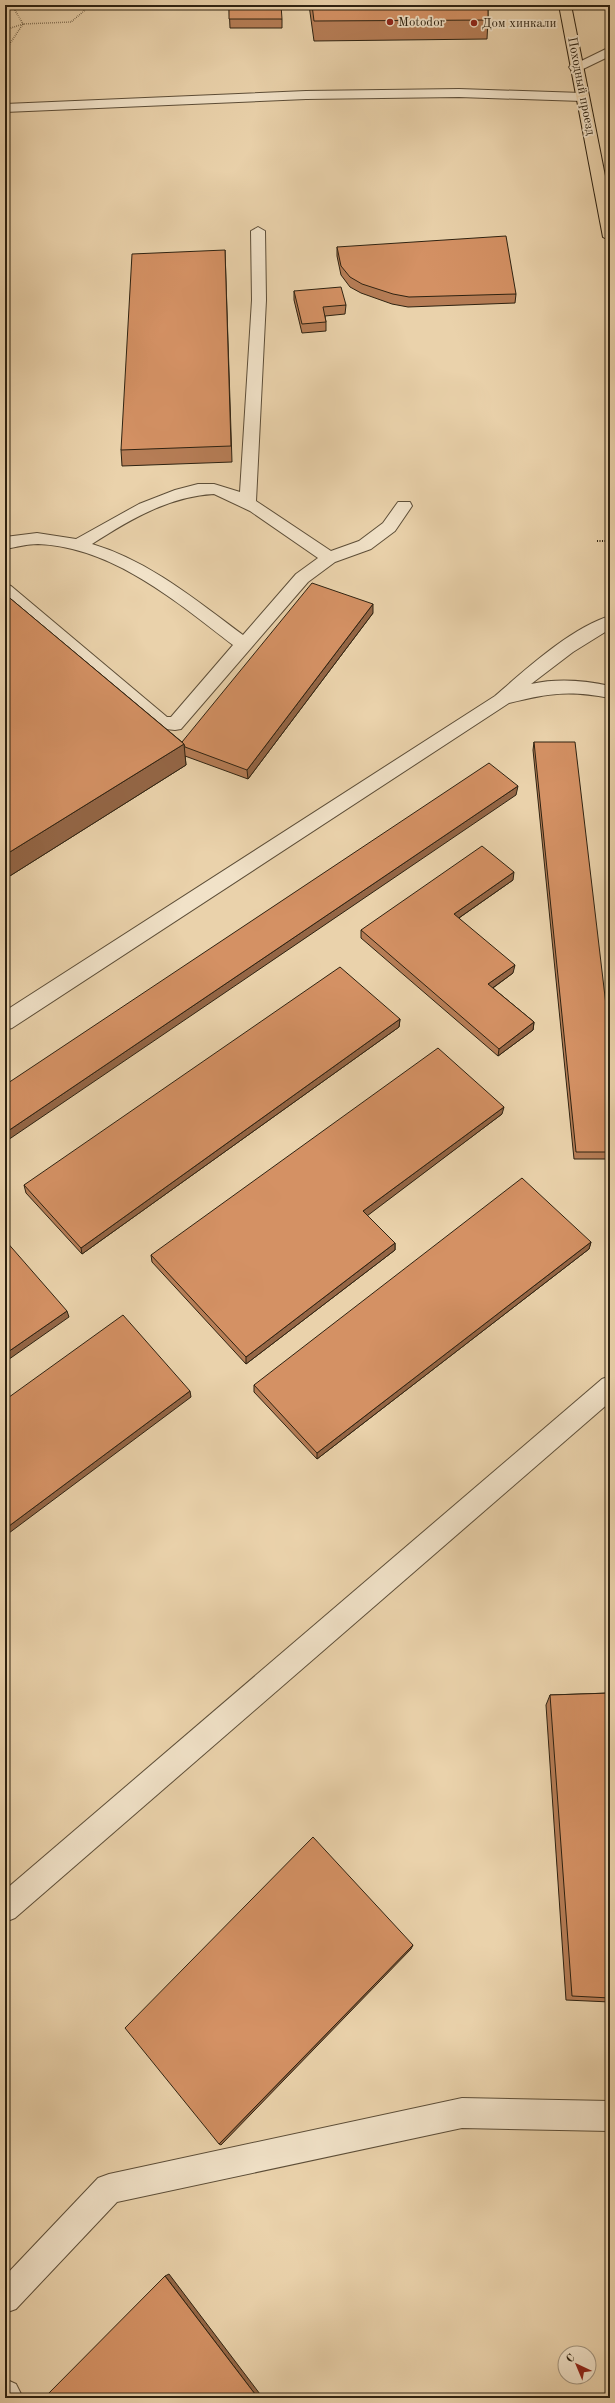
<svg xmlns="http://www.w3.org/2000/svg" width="615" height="2403" font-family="'Old Standard TT',serif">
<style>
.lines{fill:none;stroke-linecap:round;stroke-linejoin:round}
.minor-casing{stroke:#5d4e38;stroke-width:2}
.major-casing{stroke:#2e2211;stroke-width:2}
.path-far1{stroke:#2e2211;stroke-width:1.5;stroke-dasharray:0.5 1.5;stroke-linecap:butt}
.path{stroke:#2e2211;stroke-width:2;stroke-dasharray:1 1.5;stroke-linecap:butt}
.minor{fill:#f1e2c8;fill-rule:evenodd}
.major{fill:#ead2ab;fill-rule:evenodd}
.wall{fill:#b67d56;stroke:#2e2211}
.shaded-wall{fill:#946646;stroke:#2e2211}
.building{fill:#d49164;stroke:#2e2211}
.poi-dot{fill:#8f2418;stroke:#f1e2c8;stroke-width:1.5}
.labels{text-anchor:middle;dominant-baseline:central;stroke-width:3.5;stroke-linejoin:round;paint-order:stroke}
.far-poi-label{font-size:13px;fill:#2e2211;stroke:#f1e2c8;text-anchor:start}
.far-street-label{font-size:13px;fill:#2e2211;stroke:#f1e2c8}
</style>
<rect width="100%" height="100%" fill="#ead2ab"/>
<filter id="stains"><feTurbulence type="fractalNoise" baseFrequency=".005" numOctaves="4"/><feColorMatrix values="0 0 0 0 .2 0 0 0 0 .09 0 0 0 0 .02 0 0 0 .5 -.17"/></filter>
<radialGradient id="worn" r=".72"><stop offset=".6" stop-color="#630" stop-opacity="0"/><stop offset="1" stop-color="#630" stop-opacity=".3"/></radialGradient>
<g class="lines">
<defs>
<g id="minor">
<path d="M 610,47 L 610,56 L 581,70 L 571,70 L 569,67 Z"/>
<path d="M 459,89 L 582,93 L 589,97 L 582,101 L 459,97 L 306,99 L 5,112 L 5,104 L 306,91 Z"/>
<path d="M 258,227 L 265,231 L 266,300 L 256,501 L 331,551 L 359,541 L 383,523 L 398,502 L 410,502 L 412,506 L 395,531 L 371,549 L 335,562 L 308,582 L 181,729 L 175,730 L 156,728 L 5,599 L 5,584 L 11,586 L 167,717 L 171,717 L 233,645 C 177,602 113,547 38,544 C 28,544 16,547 5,549 L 5,537 L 37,533 L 76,539 L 139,504 L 175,490 L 198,484 L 214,484 L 240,492 L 252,300 L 251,231 ZM 214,494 L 250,511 L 318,558 L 296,574 L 243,635 C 196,600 149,561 92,544 C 129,520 170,496 214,494 Z"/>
<path d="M 610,616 L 610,629 L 573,652 L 531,684 C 558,678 583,680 610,686 L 610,698 C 569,690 549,693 509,703 L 12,1028 L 5,1030 L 5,1011 L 495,696 C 525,670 572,627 610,616 Z"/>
<path d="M 610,1376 L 610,1402 L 15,1918 L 5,1922 L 5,1890 L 602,1379 Z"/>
<path d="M 462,2098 L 610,2101 L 610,2131 L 462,2128 L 117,2202 L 16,2309 L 5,2313 L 5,2276 L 98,2178 L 109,2174 Z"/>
<path d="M 5,2379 L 16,2384 L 23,2398 L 5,2398 Z"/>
</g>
<path id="major" d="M 559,5 L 571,5 L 610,201 L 610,241 L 603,237 Z"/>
</defs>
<use href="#minor" class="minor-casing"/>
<use href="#major" class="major-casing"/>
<g class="path-far1">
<path d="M 5,30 L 23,24 L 71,22 L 91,5"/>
<path d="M 5,51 L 23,24 L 12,5"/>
</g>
<path class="path" d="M 597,541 L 610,541"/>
<use href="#minor" class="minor"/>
<use href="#major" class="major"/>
</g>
<g class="wall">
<path d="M 229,5 L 282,19 L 282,28 L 230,28 Z"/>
<path d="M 309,5 L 488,5 L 488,20 L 487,39 L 314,41 Z"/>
<path d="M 337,247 L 516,294 L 515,303 L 408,307 L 392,304 L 361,293 L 350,287 L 341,275 L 337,256 Z"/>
<path d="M 225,250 L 232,462 L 122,466 L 121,450 Z"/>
<path d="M 294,291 L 346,305 L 345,314 L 325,316 L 326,322 L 326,331 L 302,333 L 294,300 Z"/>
<path d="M 5,594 L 182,742 L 373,613 L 248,779 L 185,756 L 186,765 L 5,879 Z"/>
<path d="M 534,742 L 610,1039 L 610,1159 L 574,1159 L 533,750 Z"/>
<path d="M 513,880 L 459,918 L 513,973 L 493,988 L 534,1022 L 533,1030 L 498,1056 L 361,938 L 361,930 Z"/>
<path d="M 400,1019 L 399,1027 L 82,1254 L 26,1193 L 24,1185 Z"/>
<path d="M 502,1114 L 367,1215 L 395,1243 L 395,1250 L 246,1364 L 152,1262 L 151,1255 Z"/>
<path d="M 591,1242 L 589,1249 L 317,1459 L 254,1392 L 254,1385 Z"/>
<path d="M 610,1693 L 610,2002 L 566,2000 L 546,1705 L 550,1695 Z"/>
</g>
<g class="shaded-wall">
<path d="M 373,604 L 373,613 L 248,779 L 247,770 Z"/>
<path d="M 184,744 L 186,765 L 5,879 L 5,855 Z"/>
<path d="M 518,786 L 516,795 L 5,1142 L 5,1133 Z"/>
<path d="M 514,872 L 513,880 L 453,922 L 454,914 Z"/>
<path d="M 515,965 L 513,973 L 487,992 L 488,984 Z"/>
<path d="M 400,1019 L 399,1027 L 82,1254 L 81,1248 Z"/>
<path d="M 534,1022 L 533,1030 L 498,1056 L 499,1049 Z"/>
<path d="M 504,1107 L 502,1114 L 363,1219 L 363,1211 Z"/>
<path d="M 591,1242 L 589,1249 L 317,1459 L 317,1453 Z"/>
<path d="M 395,1243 L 395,1250 L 246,1364 L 246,1357 Z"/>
<path d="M 67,1311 L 69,1317 L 5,1362 L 5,1354 Z"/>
<path d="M 190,1391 L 191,1397 L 5,1536 L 5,1529 Z"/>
<path d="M 413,1945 L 411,1949 L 221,2145 L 219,2144 Z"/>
<path d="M 169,2274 L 263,2398 L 258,2398 L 165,2276 Z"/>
</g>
<g class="building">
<path d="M 229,5 L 281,5 L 282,19 L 229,19 Z"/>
<path d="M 312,5 L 488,5 L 488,20 L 314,21 Z"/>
<path d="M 506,236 L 516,294 L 409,297 L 393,294 L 362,284 L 350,277 L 341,266 L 337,247 Z"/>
<path d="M 225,250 L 231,446 L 121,450 L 132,254 Z"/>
<path d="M 341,287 L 346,305 L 323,307 L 326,322 L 302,324 L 294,291 Z"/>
<path d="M 312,583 L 373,604 L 247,770 L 185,747 L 184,744 L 182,742 Z"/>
<path d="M 5,594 L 184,744 L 5,855 Z"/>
<path d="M 534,742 L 575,742 L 610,1039 L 610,1152 L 576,1152 Z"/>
<path d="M 489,763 L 518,786 L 5,1133 L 5,1085 Z"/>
<path d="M 482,846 L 514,872 L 454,914 L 515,965 L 488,984 L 534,1022 L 499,1049 L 361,930 Z"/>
<path d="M 340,967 L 400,1019 L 81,1248 L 24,1185 Z"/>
<path d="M 438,1048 L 504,1107 L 363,1211 L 395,1243 L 246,1357 L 151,1255 Z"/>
<path d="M 522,1178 L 591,1242 L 317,1453 L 254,1385 Z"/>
<path d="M 5,1240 L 67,1311 L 5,1354 Z"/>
<path d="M 123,1315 L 190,1391 L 5,1529 L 5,1400 Z"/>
<path d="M 610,1693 L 610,1998 L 572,1996 L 550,1695 Z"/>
<path d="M 313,1837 L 413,1945 L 219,2144 L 125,2028 Z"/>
<path d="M 165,2276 L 258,2398 L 44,2398 Z"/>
</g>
<g class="poi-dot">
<circle cx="390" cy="22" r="4"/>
<circle cx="474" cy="23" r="4"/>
</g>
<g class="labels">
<g class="far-poi-label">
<text x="398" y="22">Motodor</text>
<text x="482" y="23">Дом хинкали</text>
</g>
<g class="far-street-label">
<text transform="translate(581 86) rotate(79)">Походный проезд</text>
</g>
</g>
<rect width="615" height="2403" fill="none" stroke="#ead2ab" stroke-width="20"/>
<rect x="6" y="6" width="603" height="2391" fill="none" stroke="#2e2211" stroke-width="2"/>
<rect x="10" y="10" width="595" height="2383" fill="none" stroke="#2e2211"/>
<g transform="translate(577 2365) rotate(316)"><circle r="19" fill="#f1e2c8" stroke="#a3957f"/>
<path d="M0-3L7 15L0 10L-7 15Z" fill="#8f2418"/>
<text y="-6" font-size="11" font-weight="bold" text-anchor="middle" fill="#2e2211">С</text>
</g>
<rect width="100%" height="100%" filter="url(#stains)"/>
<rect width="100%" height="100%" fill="url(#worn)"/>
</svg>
